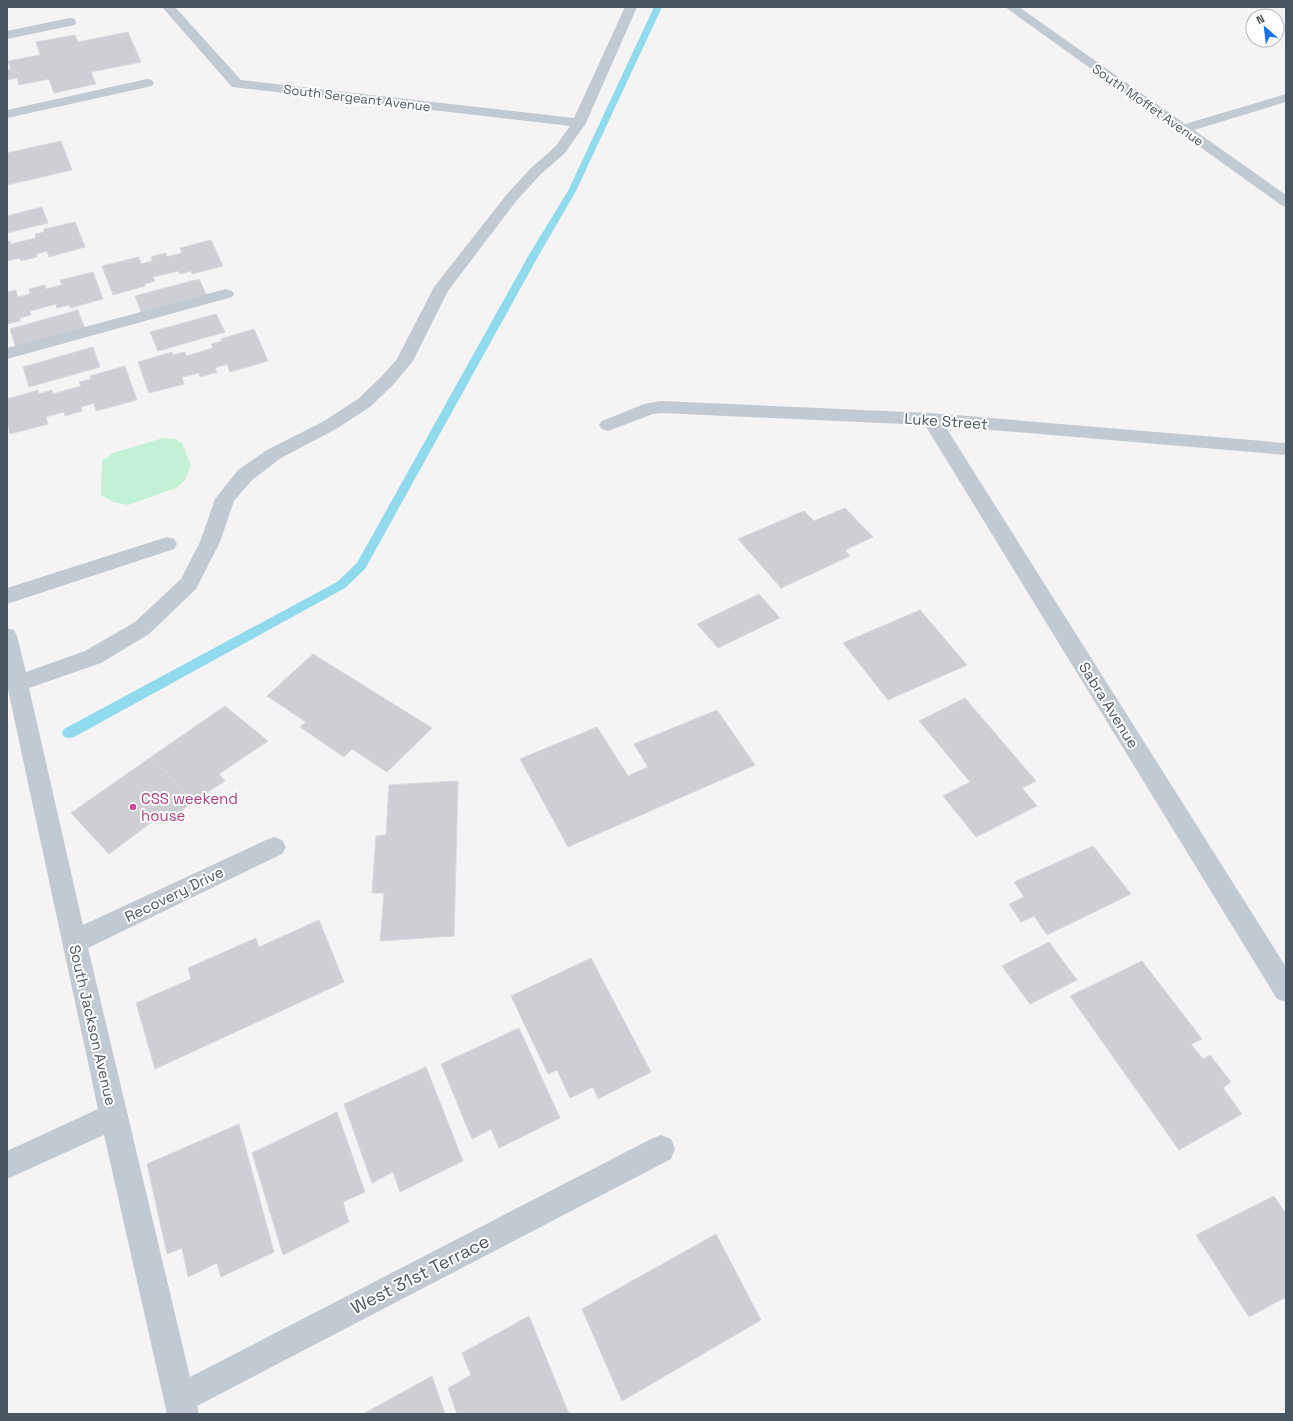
<svg xmlns="http://www.w3.org/2000/svg" width="1293" height="1421" font-family="'Space Grotesk',sans-serif">
<style>
.green{fill:#c3f1d5}
.lines{fill:none;stroke-linecap:round;stroke-linejoin:round}
.stream{fill:#90daee;fill-rule:evenodd}
.building{fill:#cdcfd5;stroke:#d7d9de}
.minor{fill:#c1cad2;fill-rule:evenodd}
.hotel-dot{fill:#d1479c;stroke:#fff;stroke-width:1.5}
.labels{text-anchor:middle;dominant-baseline:central;stroke-width:4;stroke-linejoin:round;paint-order:stroke}
.far-street-label{font-size:13px;fill:#4a5661;stroke:#fff}
.street-label{font-size:15px;fill:#4a5661;stroke:#fff}
.hotel-label{font-size:15px;fill:#b23c85;stroke:#fff;text-anchor:start}
.near-street-label{font-size:18px;fill:#4a5661;stroke:#fff}
</style>
<rect width="100%" height="100%" fill="#f5f3f3"/>
<path class="green" d="M 163,438 L 175,439 L 182,443 L 191,465 L 185,480 L 176,488 L 128,505 L 113,502 L 101,495 L 102,461 L 113,453 Z"/>
<g class="lines">
<path class="stream" d="M 654,7 L 662,7 L 576,191 L 540,253 L 365,569 L 345,588 L 74,737 L 69,738 L 64,737 L 62,733 L 64,729 L 337,582 L 357,563 L 530,253 L 568,191 Z"/>
</g>
<g class="building">
<path d="M 128,32 L 141,62 L 91,72 L 96,84 L 54,93 L 49,79 L 19,85 L 17,78 L 7,80 L 7,70 L 11,69 L 8,61 L 40,55 L 36,42 L 75,35 L 78,42 Z"/>
<path d="M 61,141 L 72,170 L 7,185 L 7,153 Z"/>
<path d="M 42,207 L 48,223 L 7,233 L 7,216 Z"/>
<path d="M 75,222 L 85,247 L 49,257 L 47,251 L 36,254 L 37,257 L 21,261 L 20,258 L 7,261 L 7,242 L 10,241 L 11,244 L 36,238 L 35,234 L 44,232 L 44,229 Z"/>
<path d="M 211,240 L 223,266 L 192,274 L 191,271 L 180,274 L 178,271 L 153,277 L 155,281 L 145,284 L 145,286 L 113,295 L 102,266 L 139,257 L 141,264 L 152,261 L 151,257 L 166,253 L 167,257 L 182,253 L 180,248 Z"/>
<path d="M 93,272 L 103,299 L 70,308 L 69,305 L 57,308 L 56,304 L 30,311 L 31,315 L 20,318 L 20,321 L 7,324 L 7,292 L 16,290 L 18,297 L 30,294 L 29,289 L 45,285 L 46,289 L 62,285 L 60,280 Z"/>
<path d="M 199,279 L 207,296 L 142,314 L 135,296 Z"/>
<path d="M 78,310 L 85,329 L 16,348 L 10,329 Z"/>
<path d="M 216,314 L 225,332 L 158,351 L 150,332 Z"/>
<path d="M 254,329 L 268,361 L 230,372 L 227,364 L 215,368 L 217,372 L 200,377 L 199,373 L 182,377 L 184,384 L 149,393 L 138,362 L 172,352 L 173,355 L 185,352 L 186,356 L 213,348 L 211,344 L 222,341 L 220,339 Z"/>
<path d="M 93,347 L 100,367 L 29,387 L 23,367 Z"/>
<path d="M 125,366 L 137,400 L 96,411 L 94,403 L 81,407 L 82,411 L 65,416 L 64,412 L 46,417 L 48,424 L 10,434 L 7,421 L 7,399 L 38,390 L 39,394 L 52,390 L 53,394 L 81,386 L 79,382 L 91,379 L 90,376 Z"/>
<path d="M 845,508 L 873,537 L 845,550 L 850,556 L 781,588 L 738,539 L 804,511 L 814,521 Z"/>
<path d="M 759,594 L 780,618 L 718,648 L 697,624 Z"/>
<path d="M 920,610 L 967,665 L 888,700 L 843,643 Z"/>
<path d="M 313,654 L 432,728 L 387,772 L 352,749 L 344,757 L 300,727 L 306,722 L 267,696 Z"/>
<path d="M 965,698 L 1036,781 L 1022,788 L 1037,806 L 976,837 L 943,796 L 970,782 L 919,721 Z"/>
<path d="M 225,706 L 268,741 L 219,774 L 225,781 L 194,801 L 151,757 Z"/>
<path d="M 717,710 L 755,765 L 568,847 L 520,759 L 597,727 L 628,776 L 648,767 L 634,744 Z"/>
<path d="M 151,757 L 194,801 L 165,823 L 160,816 L 109,854 L 71,813 Z"/>
<path d="M 458,781 L 454,936 L 380,941 L 384,893 L 372,893 L 376,836 L 386,835 L 389,785 Z"/>
<path d="M 1093,846 L 1131,894 L 1047,935 L 1034,916 L 1021,922 L 1009,904 L 1024,897 L 1014,882 Z"/>
<path d="M 319,920 L 344,982 L 155,1069 L 136,1003 L 191,979 L 188,968 L 256,938 L 259,947 Z"/>
<path d="M 1049,942 L 1077,980 L 1030,1004 L 1002,966 Z"/>
<path d="M 591,958 L 651,1072 L 598,1099 L 593,1087 L 570,1098 L 557,1070 L 548,1074 L 511,996 Z"/>
<path d="M 1142,961 L 1202,1039 L 1191,1044 L 1203,1059 L 1210,1055 L 1231,1082 L 1223,1088 L 1242,1114 L 1179,1150 L 1070,996 Z"/>
<path d="M 519,1028 L 560,1118 L 499,1148 L 491,1129 L 472,1139 L 441,1064 Z"/>
<path d="M 426,1067 L 463,1161 L 400,1192 L 393,1172 L 372,1183 L 344,1104 Z"/>
<path d="M 337,1112 L 365,1192 L 343,1202 L 349,1222 L 283,1255 L 252,1153 Z"/>
<path d="M 239,1124 L 274,1252 L 221,1277 L 217,1263 L 188,1277 L 182,1248 L 167,1254 L 147,1164 Z"/>
<path d="M 1274,1196 L 1286,1214 L 1286,1297 L 1249,1317 L 1196,1235 Z"/>
<path d="M 716,1234 L 761,1320 L 622,1401 L 582,1309 Z"/>
<path d="M 529,1316 L 569,1414 L 457,1414 L 448,1388 L 471,1375 L 462,1353 Z"/>
<path d="M 432,1376 L 445,1414 L 363,1414 Z"/>
</g>
<g class="lines">
<g class="minor">
<path d="M 162,7 L 175,7 L 241,80 L 574,118 L 625,7 L 637,7 L 586,123 L 565,153 L 541,174 L 517,200 L 448,291 L 413,361 L 393,385 L 370,407 L 336,429 L 281,458 L 252,480 L 234,501 L 220,542 L 196,589 L 149,634 L 101,663 L 29,688 L 83,925 L 266,840 L 274,837 L 282,840 L 286,847 L 282,854 L 88,948 L 190,1377 L 651,1139 L 661,1135 L 671,1139 L 675,1149 L 671,1159 L 197,1406 L 199,1414 L 167,1414 L 104,1135 L 7,1179 L 7,1151 L 98,1109 L 7,685 L 7,628 L 14,630 L 17,636 L 26,672 L 85,651 L 135,622 L 181,579 L 200,542 L 215,499 L 238,470 L 267,450 L 324,421 L 358,399 L 381,377 L 397,359 L 434,287 L 507,194 L 531,168 L 555,147 L 570,126 L 232,87 Z"/>
<path d="M 1005,7 L 1019,7 L 1185,124 L 1286,94 L 1286,102 L 1194,130 L 1286,195 L 1286,207 L 1281,205 Z"/>
<path d="M 70,18 L 75,19 L 76,22 L 75,25 L 7,39 L 7,31 Z"/>
<path d="M 147,79 L 152,80 L 154,83 L 152,86 L 7,118 L 7,110 Z"/>
<path d="M 226,289 L 232,291 L 234,294 L 232,297 L 7,359 L 7,348 Z"/>
<path d="M 661,401 L 931,413 L 1286,443 L 1286,455 L 945,426 L 1286,967 L 1286,1002 L 1277,999 L 925,425 L 661,413 L 653,414 L 608,431 L 602,429 L 599,425 L 602,421 L 644,404 Z"/>
<path d="M 167,537 L 174,539 L 177,544 L 174,549 L 7,604 L 7,588 Z"/>
</g>
</g>
<circle class="hotel-dot" cx="133" cy="807" r="4"/>
<g class="labels">
<g class="far-street-label">
<text transform="translate(357 98) rotate(7)">South Sergeant Avenue</text>
<text transform="translate(1148 105) rotate(35)">South Moffet Avenue</text>
</g>
<g class="street-label">
<text transform="translate(946 421) rotate(4)">Luke Street</text>
<text transform="translate(1109 705) rotate(58)">Sabra Avenue</text>
<text transform="translate(174 894) rotate(-26)">Recovery Drive</text>
<text transform="translate(93 1025) rotate(77)">South Jackson Avenue</text>
</g>
<g class="hotel-label">
<text x="141" y="798">CSS weekend<tspan x="141" dy="17">house</tspan></text>
</g>
<g class="near-street-label">
<text transform="translate(420 1274) rotate(-27)">West 31st Terrace</text>
</g>
</g>
<rect width="1293" height="1421" fill="none" stroke="#4a5661" stroke-width="16"/>
<g transform="translate(1265 28) rotate(332)"><circle r="19" fill="#ffffff" stroke="#b7bbc0"/>
<path d="M0-3L7 15L0 10L-7 15Z" fill="#1a73e8"/>
<text y="-6" font-size="11" font-weight="bold" text-anchor="middle" fill="#4a5661">N</text>
</g>
</svg>
